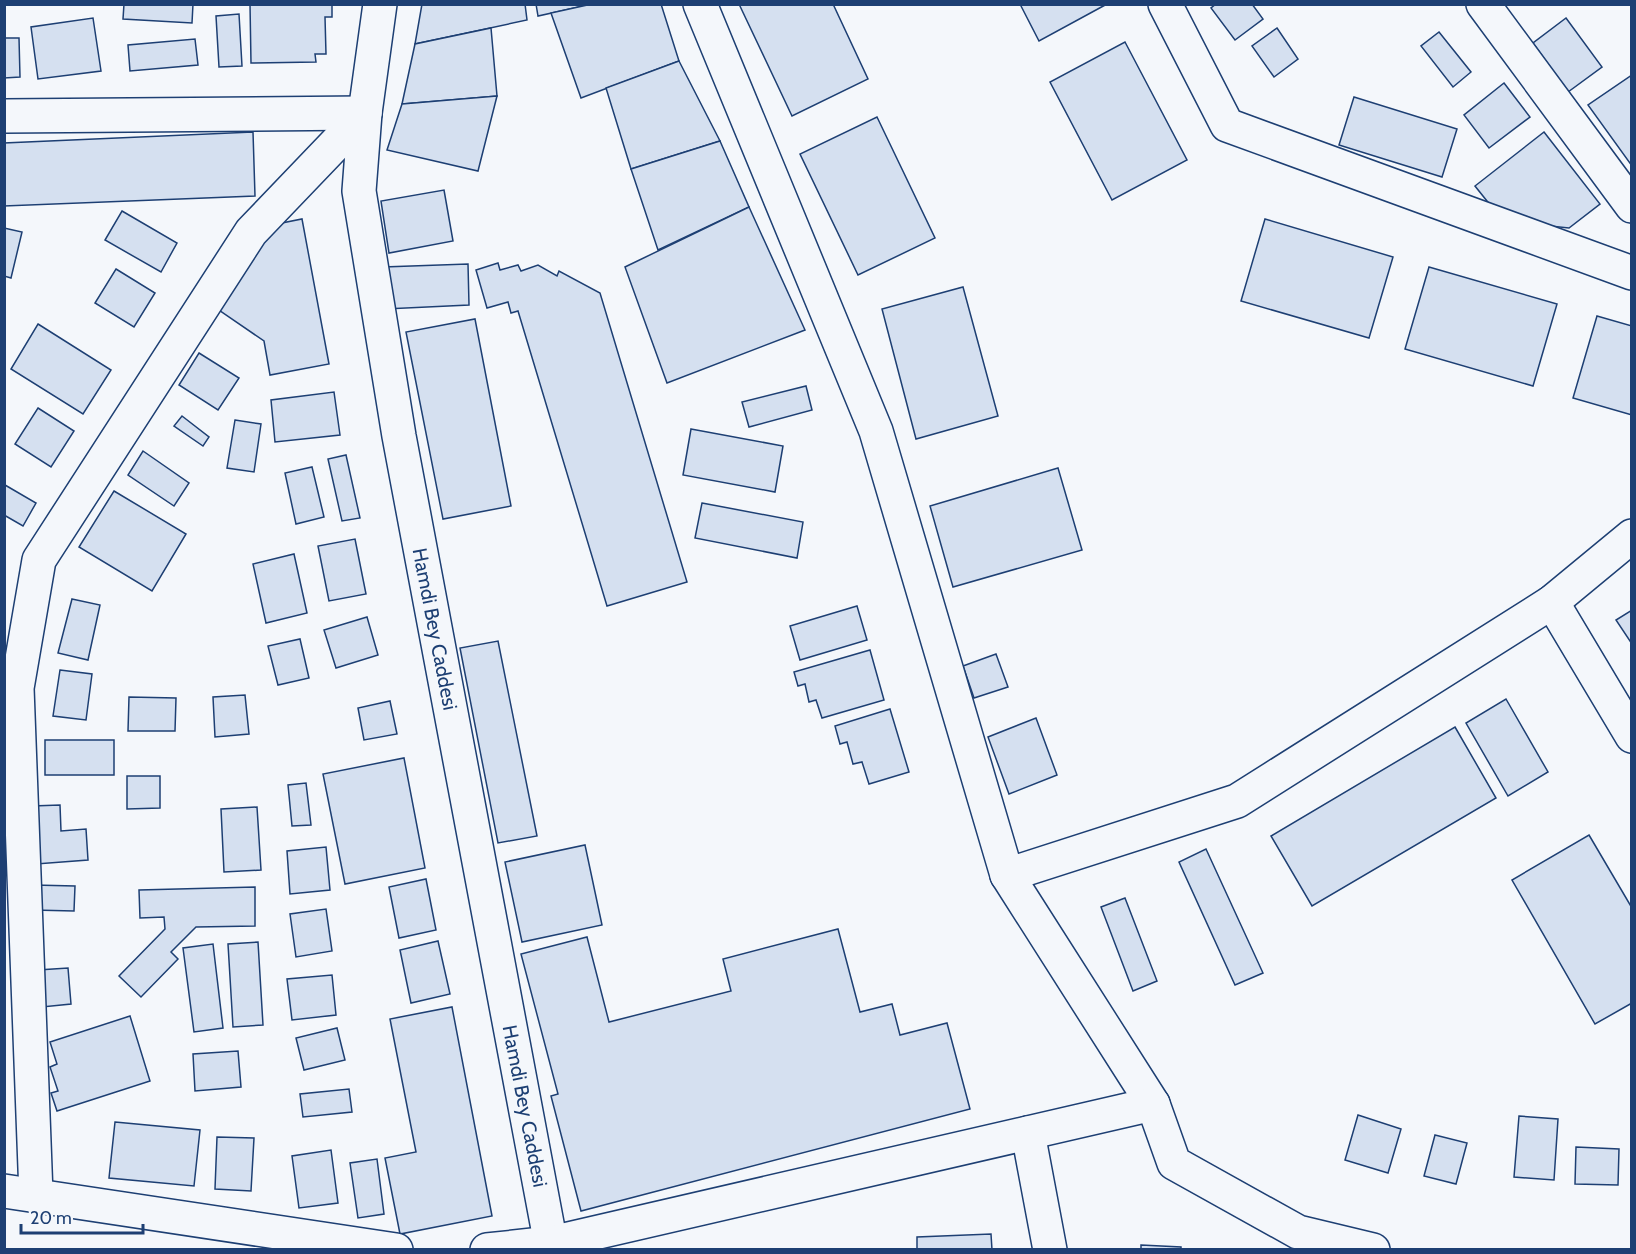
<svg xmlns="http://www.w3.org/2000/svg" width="1636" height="1254" font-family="Cabin,sans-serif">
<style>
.building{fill:#d5e0f0;stroke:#1d3f73;stroke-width:1.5}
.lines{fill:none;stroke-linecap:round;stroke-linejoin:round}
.street-casing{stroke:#1d3f73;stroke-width:36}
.street{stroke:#f4f7fb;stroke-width:33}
.labels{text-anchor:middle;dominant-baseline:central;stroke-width:4.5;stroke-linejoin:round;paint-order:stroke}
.street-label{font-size:20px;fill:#1d3f73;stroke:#f4f7fb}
</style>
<rect width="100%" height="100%" fill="#f4f7fb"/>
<g class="building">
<path d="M 124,4 L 193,4 L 192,23 L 123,19 Z"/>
<path d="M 250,4 L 332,4 L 332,17 L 325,17 L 326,54 L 315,54 L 316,62 L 251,63 Z"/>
<path d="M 422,4 L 525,4 L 527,20 L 415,44 Z"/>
<path d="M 536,4 L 592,4 L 538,16 Z"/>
<path d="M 592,4 L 661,4 L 679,61 L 581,98 L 551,13 Z"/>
<path d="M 739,4 L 833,4 L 868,79 L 792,116 Z"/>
<path d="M 1020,4 L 1107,4 L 1039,41 Z"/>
<path d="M 1216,4 L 1252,4 L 1263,19 L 1235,40 L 1211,8 Z"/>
<path d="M 239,14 L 242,66 L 219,67 L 216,16 Z"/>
<path d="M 93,18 L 101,71 L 38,79 L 31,27 Z"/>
<path d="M 1566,18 L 1602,67 L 1568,92 L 1533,43 Z"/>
<path d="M 491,28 L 497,96 L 402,104 L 415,44 Z"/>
<path d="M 1277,28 L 1298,59 L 1274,77 L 1252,46 Z"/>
<path d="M 1439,32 L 1471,72 L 1453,87 L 1421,46 Z"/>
<path d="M 4,38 L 19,38 L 20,77 L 4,78 Z"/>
<path d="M 195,39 L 198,65 L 130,71 L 128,45 Z"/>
<path d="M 1125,42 L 1187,160 L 1112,200 L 1050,82 Z"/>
<path d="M 679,61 L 720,141 L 631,169 L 606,88 Z"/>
<path d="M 1632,75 L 1632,166 L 1588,105 Z"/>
<path d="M 1504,83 L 1530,117 L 1489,148 L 1464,115 Z"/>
<path d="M 497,96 L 478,171 L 387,150 L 402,104 Z"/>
<path d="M 1354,97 L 1457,129 L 1442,177 L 1339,145 Z"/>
<path d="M 877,117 L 935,238 L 858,275 L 800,154 Z"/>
<path d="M 253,132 L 255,196 L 4,206 L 4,143 Z"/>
<path d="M 1544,132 L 1600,204 L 1569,228 L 1503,221 L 1475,186 Z"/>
<path d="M 720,141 L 749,207 L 658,250 L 631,169 Z"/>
<path d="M 444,190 L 453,241 L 389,253 L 381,201 Z"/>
<path d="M 749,207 L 805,330 L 667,383 L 625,267 Z"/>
<path d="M 122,211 L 177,243 L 161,272 L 105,240 Z"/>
<path d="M 302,219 L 329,364 L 270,375 L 264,341 L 216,308 L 272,225 Z"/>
<path d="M 1265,219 L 1393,257 L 1369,338 L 1241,301 Z"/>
<path d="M 4,228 L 22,232 L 11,278 L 4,276 Z"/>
<path d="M 498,263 L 500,270 L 518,265 L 521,271 L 538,265 L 557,276 L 559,271 L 600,293 L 687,582 L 607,606 L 518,311 L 511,313 L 508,302 L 487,308 L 476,270 Z"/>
<path d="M 468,264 L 469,305 L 385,309 L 383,267 Z"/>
<path d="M 1429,267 L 1557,304 L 1533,386 L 1405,349 Z"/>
<path d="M 116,269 L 155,293 L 134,327 L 95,303 Z"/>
<path d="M 963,287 L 998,416 L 916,439 L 882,309 Z"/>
<path d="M 1597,316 L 1632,326 L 1632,415 L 1573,398 Z"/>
<path d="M 475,319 L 511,506 L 443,519 L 406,332 Z"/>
<path d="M 38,324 L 111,370 L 83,414 L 11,369 Z"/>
<path d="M 199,353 L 239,378 L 218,410 L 179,385 Z"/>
<path d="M 806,386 L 812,410 L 749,427 L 742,402 Z"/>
<path d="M 334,392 L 340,435 L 275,442 L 271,400 Z"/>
<path d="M 38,408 L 74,431 L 51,467 L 15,444 Z"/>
<path d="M 182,416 L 209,437 L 203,446 L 174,426 Z"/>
<path d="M 235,420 L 261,424 L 254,472 L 227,468 Z"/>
<path d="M 691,429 L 783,446 L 775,492 L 683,475 Z"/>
<path d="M 143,451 L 189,483 L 174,506 L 128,475 Z"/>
<path d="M 346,455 L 360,518 L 342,521 L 328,459 Z"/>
<path d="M 312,467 L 324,517 L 296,524 L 285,473 Z"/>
<path d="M 1058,468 L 1082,550 L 953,587 L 930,506 Z"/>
<path d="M 5,485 L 36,503 L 23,526 L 4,515 Z"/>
<path d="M 114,491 L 186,534 L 152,591 L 79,547 Z"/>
<path d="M 702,503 L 803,522 L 797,558 L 695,538 Z"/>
<path d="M 355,539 L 366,594 L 329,601 L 318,546 Z"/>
<path d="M 294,554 L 307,613 L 266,623 L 253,564 Z"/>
<path d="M 72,599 L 100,605 L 88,660 L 58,653 Z"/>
<path d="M 857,606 L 867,640 L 800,660 L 790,626 Z"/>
<path d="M 1632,610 L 1632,644 L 1616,620 Z"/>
<path d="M 367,617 L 378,655 L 336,668 L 324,630 Z"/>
<path d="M 300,639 L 309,678 L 278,685 L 268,646 Z"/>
<path d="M 498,641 L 537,836 L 498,843 L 460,648 Z"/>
<path d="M 870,650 L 884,700 L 822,718 L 816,700 L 809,702 L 805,684 L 798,686 L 794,672 Z"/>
<path d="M 996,654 L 1008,687 L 974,698 L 963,666 Z"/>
<path d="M 60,670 L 92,674 L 86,720 L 53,716 Z"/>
<path d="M 245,695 L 249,734 L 215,737 L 213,697 Z"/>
<path d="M 129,697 L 176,698 L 175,731 L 128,731 Z"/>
<path d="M 1506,699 L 1548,772 L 1508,796 L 1466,723 Z"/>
<path d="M 390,701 L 397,734 L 364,740 L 358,708 Z"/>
<path d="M 890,709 L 909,772 L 869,784 L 862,762 L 853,764 L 847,742 L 840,744 L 835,726 Z"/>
<path d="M 1036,718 L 1057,775 L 1009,794 L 988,737 Z"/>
<path d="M 1455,727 L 1496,798 L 1312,906 L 1271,836 Z"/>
<rect x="45" y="740" width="69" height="35"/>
<path d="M 404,758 L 425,868 L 345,884 L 323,774 Z"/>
<path d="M 127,776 L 160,776 L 160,808 L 127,809 Z"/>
<path d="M 306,783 L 311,825 L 292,826 L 288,785 Z"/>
<path d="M 60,805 L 61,831 L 86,829 L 88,860 L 36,864 L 32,806 Z"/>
<path d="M 257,807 L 261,870 L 224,872 L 221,809 Z"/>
<path d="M 1589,835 L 1632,908 L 1632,1003 L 1595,1024 L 1512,880 Z"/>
<path d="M 585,845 L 602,925 L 522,942 L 505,862 Z"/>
<path d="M 326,847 L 330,890 L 290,894 L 287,851 Z"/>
<path d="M 1206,849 L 1263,973 L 1235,985 L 1179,862 Z"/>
<path d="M 426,879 L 436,930 L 399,938 L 389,887 Z"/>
<path d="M 33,885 L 75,886 L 74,911 L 33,910 Z"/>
<path d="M 255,887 L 255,926 L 196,927 L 171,952 L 178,959 L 141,997 L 119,976 L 165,929 L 164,917 L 140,918 L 139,890 Z"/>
<path d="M 1125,898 L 1157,981 L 1133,991 L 1101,907 Z"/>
<path d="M 326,909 L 332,951 L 296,957 L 290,914 Z"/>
<path d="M 838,929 L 860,1012 L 892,1004 L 900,1035 L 947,1023 L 970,1109 L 581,1211 L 551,1096 L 558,1094 L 521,954 L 587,937 L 609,1022 L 731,991 L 723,959 Z"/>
<path d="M 438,941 L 450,994 L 411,1003 L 400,950 Z"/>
<path d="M 258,942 L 263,1025 L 233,1027 L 228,944 Z"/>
<path d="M 213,944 L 223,1028 L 194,1032 L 183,948 Z"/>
<path d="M 68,968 L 71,1004 L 42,1007 L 38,970 Z"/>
<path d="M 332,975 L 336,1015 L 292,1020 L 287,979 Z"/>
<path d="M 452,1007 L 492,1216 L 400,1234 L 385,1158 L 416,1152 L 390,1019 Z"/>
<path d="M 130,1016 L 150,1081 L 57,1111 L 51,1093 L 58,1091 L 50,1067 L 57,1064 L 50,1042 Z"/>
<path d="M 337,1028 L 345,1060 L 304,1070 L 296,1038 Z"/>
<path d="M 238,1051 L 241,1087 L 195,1091 L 193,1054 Z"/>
<path d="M 349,1089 L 352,1112 L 303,1117 L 300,1094 Z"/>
<path d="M 1358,1115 L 1401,1129 L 1388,1173 L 1345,1160 Z"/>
<path d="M 1519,1116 L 1558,1119 L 1554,1180 L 1514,1177 Z"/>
<path d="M 115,1122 L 200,1130 L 194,1186 L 109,1178 Z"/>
<path d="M 1435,1135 L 1467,1143 L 1456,1184 L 1424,1176 Z"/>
<path d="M 217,1137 L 254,1138 L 251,1191 L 215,1189 Z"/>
<path d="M 1576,1147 L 1619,1149 L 1618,1185 L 1575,1184 Z"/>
<path d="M 331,1150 L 338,1203 L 299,1208 L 292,1156 Z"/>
<path d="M 377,1159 L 384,1214 L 358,1218 L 350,1163 Z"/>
<path d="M 991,1234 L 992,1250 L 917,1250 L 917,1237 Z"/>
<path d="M 1141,1245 L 1181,1247 L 1181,1250 L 1141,1250 Z"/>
</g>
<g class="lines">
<defs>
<g id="street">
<path d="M 380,4 L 365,113 L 359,191 L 399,436 L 552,1250"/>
<path d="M 700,4 L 876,431 L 1007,875 L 1153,1104 L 1174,1163 L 1298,1232 L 1373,1250"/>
<path d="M 1165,4 L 1227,125 L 1632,273"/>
<path d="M 1483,4 L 1632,206"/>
<path d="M 4,116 L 365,113"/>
<path d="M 1552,602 L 1632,736"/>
<path d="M 1007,875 L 1237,801 L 1552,602 L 1632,536"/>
<path d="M 1028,1133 L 1050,1250"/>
<path d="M 4,1191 L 396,1250"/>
<path d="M 36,1195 L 17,688 L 39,560 L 251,232 L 365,113"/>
<path d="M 487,1250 L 551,1243 L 1153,1104"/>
</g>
</defs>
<use href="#street" class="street-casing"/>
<use href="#street" class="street"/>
</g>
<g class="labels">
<g class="street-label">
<text transform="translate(435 629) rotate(79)">Hamdi Bey Caddesi</text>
<text transform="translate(525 1106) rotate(79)">Hamdi Bey Caddesi</text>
</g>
</g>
<rect width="1636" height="1254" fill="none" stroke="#1d3f73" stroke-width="12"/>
<path d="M21 1224v9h122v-9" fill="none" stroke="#1d3f73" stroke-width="3"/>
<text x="30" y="1224" font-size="18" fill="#1d3f73" stroke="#f4f7fb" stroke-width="4.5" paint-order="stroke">20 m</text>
</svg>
